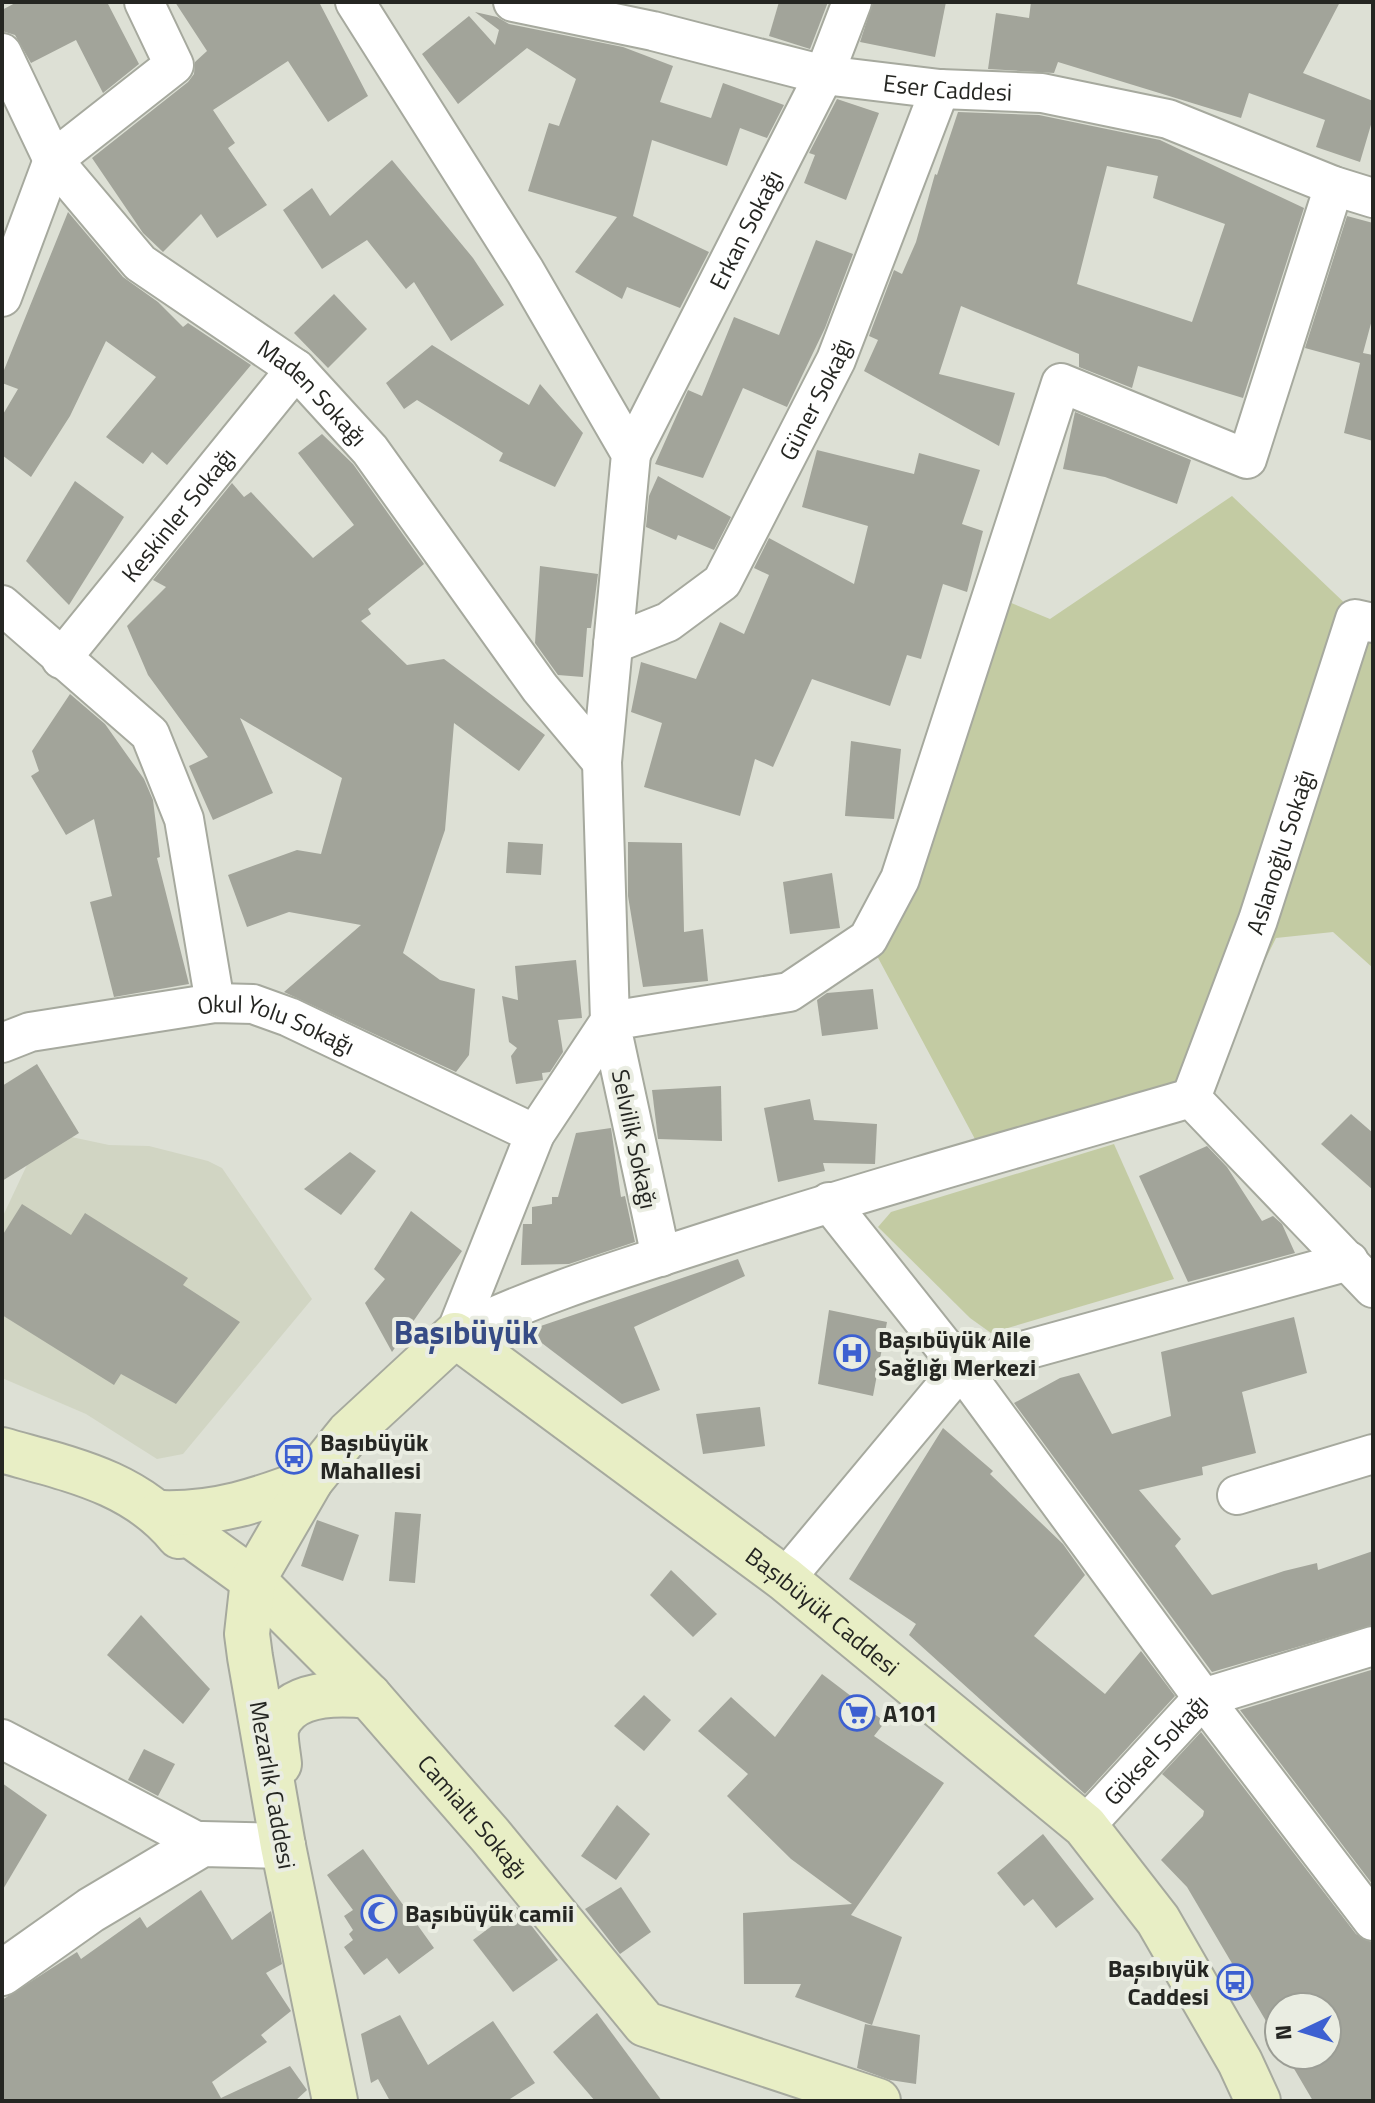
<svg xmlns="http://www.w3.org/2000/svg" width="1375" height="2103" font-family="'Titillium Web',sans-serif">
<style>
.built{fill:#d1d5c3}
.green{fill:#c3cba3}
.building{fill:#a2a49a;fill-rule:evenodd}
.lines{fill:none;stroke-linecap:round;stroke-linejoin:round}
.minor-casing{stroke:#a6a99e;stroke-width:42}
.tertiary-casing{stroke:#a6a99e;stroke-width:48}
.secondary-casing{stroke:#a6a99e;stroke-width:48}
.minor{stroke:#fff;stroke-width:38}
.tertiary{stroke:#fff;stroke-width:44}
.secondary{stroke:#e8eec5;stroke-width:44}
.labels{text-anchor:middle;dominant-baseline:central;stroke-width:8;stroke-linejoin:round;paint-order:stroke}
.street-label{font-size:24px;fill:#252622;stroke:#eaede2}
.poi-label{font-size:24px;font-weight:bold;fill:#252622;stroke:#eaede2;text-anchor:start}
.district-label{font-size:32px;font-weight:bold;fill:#364b85;stroke:#eaede2}
</style>
<rect width="100%" height="100%" fill="#dde0d5"/>
<path class="built" d="M 43,1131 L 109,1145 L 149,1146 L 208,1161 L 222,1168 L 312,1299 L 183,1454 L 157,1459 L 86,1414 L 2,1378 L 2,1218 Z"/>
<g class="green">
<path d="M 1232,496 L 1373,630 L 1373,968 L 1333,932 L 1276,938 L 1204,1083 L 976,1141 L 868,939 L 987,593 L 1050,619 Z"/>
<path d="M 1114,1144 L 1174,1279 L 991,1333 L 970,1318 L 878,1227 L 891,1212 Z"/>
</g>
<g class="building">
<path d="M 17,2 L 107,2 L 139,64 L 103,93 L 76,40 L 31,63 L 15,35 L 2,31 L 2,10 Z"/>
<path d="M 175,2 L 319,2 L 368,96 L 328,122 L 288,61 L 213,110 L 235,143 L 228,148 L 267,205 L 217,238 L 201,214 L 163,252 L 143,233 L 92,158 L 188,82 L 194,74 L 195,62 L 207,51 Z"/>
<path d="M 779,2 L 828,2 L 810,49 L 769,36 Z"/>
<path d="M 873,2 L 946,2 L 935,57 L 860,42 Z"/>
<path d="M 1031,2 L 1340,2 L 1303,73 L 1373,101 L 1373,118 L 1360,162 L 1316,147 L 1325,120 L 1249,93 L 1241,118 L 1058,62 L 1054,73 L 988,69 L 996,13 L 1029,18 Z"/>
<path d="M 475,12 L 497,17 L 509,24 L 623,47 L 673,66 L 660,102 L 711,118 L 723,83 L 784,105 L 767,138 L 740,128 L 727,166 L 652,140 L 633,216 L 709,252 L 680,308 L 627,287 L 622,299 L 575,272 L 617,217 L 528,191 L 549,123 L 559,126 L 576,79 L 527,48 L 458,104 L 422,54 L 469,16 L 495,45 L 499,30 Z"/>
<path d="M 837,99 L 879,113 L 846,200 L 804,183 L 815,155 L 809,153 Z"/>
<path d="M 958,112 L 1039,115 L 1160,140 L 1304,208 L 1243,398 L 1138,366 L 1132,388 L 1079,367 L 1079,354 L 961,306 L 939,374 L 1015,393 L 999,446 L 864,371 L 878,340 L 869,336 L 894,270 L 902,274 L 916,242 L 935,174 L 937,175 ZM 1107,166 L 1158,176 L 1153,198 L 1225,224 L 1192,322 L 1077,284 Z"/>
<path d="M 392,160 L 473,258 L 504,305 L 451,341 L 414,282 L 406,289 L 367,240 L 322,269 L 283,210 L 312,188 L 330,216 Z"/>
<path d="M 68,212 L 123,277 L 158,302 L 183,327 L 188,323 L 251,365 L 167,465 L 152,452 L 143,464 L 106,437 L 156,377 L 106,341 L 70,416 L 31,477 L 2,455 L 2,416 L 18,389 L 2,383 L 2,375 Z"/>
<path d="M 1347,216 L 1373,223 L 1373,316 L 1363,353 L 1373,355 L 1373,441 L 1344,433 L 1360,363 L 1305,348 Z"/>
<path d="M 816,240 L 853,254 L 825,328 L 787,407 L 743,388 L 703,478 L 655,464 L 688,390 L 702,396 L 734,317 L 779,335 Z"/>
<path d="M 334,294 L 367,329 L 328,368 L 294,333 Z"/>
<path d="M 432,345 L 529,405 L 540,384 L 583,433 L 555,487 L 499,461 L 503,453 L 417,400 L 404,409 L 386,383 Z"/>
<path d="M 1075,412 L 1191,460 L 1177,504 L 1105,477 L 1063,469 Z"/>
<path d="M 322,434 L 353,464 L 424,564 L 368,609 L 371,614 L 361,621 L 407,665 L 444,659 L 545,735 L 519,771 L 454,723 L 445,830 L 403,953 L 440,980 L 475,989 L 469,1055 L 456,1072 L 284,992 L 361,925 L 289,912 L 247,927 L 228,875 L 297,850 L 321,854 L 342,778 L 240,718 L 273,793 L 213,820 L 189,766 L 208,757 L 148,675 L 127,626 L 166,587 L 153,580 L 232,483 L 244,497 L 251,492 L 313,558 L 354,525 L 298,453 Z"/>
<path d="M 817,450 L 914,474 L 919,453 L 980,470 L 962,524 L 983,531 L 967,592 L 943,584 L 921,659 L 907,655 L 890,706 L 812,679 L 773,767 L 755,759 L 740,816 L 644,787 L 662,723 L 631,712 L 641,662 L 696,679 L 720,622 L 744,634 L 769,575 L 754,568 L 769,538 L 854,584 L 868,526 L 802,507 Z"/>
<path d="M 658,476 L 731,517 L 714,550 L 678,535 L 676,540 L 646,527 L 649,496 Z"/>
<path d="M 75,481 L 124,517 L 69,605 L 26,561 Z"/>
<path d="M 540,566 L 598,574 L 591,628 L 587,628 L 583,677 L 558,675 L 535,643 Z"/>
<path d="M 70,694 L 105,724 L 144,779 L 153,800 L 160,857 L 157,858 L 189,984 L 114,997 L 90,902 L 112,896 L 94,819 L 66,835 L 31,776 L 39,771 L 32,751 Z"/>
<path d="M 851,741 L 901,749 L 894,819 L 845,816 Z"/>
<path d="M 508,842 L 543,844 L 541,875 L 506,873 Z"/>
<path d="M 628,842 L 682,843 L 684,932 L 703,929 L 708,981 L 643,987 L 628,896 Z"/>
<path d="M 832,873 L 840,928 L 790,934 L 783,882 Z"/>
<path d="M 576,960 L 582,1018 L 558,1020 L 563,1052 L 550,1072 L 542,1073 L 543,1080 L 516,1084 L 511,1056 L 517,1048 L 509,1042 L 502,996 L 518,1000 L 515,966 Z"/>
<path d="M 873,989 L 878,1029 L 822,1036 L 817,1000 L 827,993 Z"/>
<path d="M 37,1064 L 79,1133 L 2,1181 L 2,1086 Z"/>
<path d="M 721,1086 L 722,1141 L 658,1139 L 652,1090 Z"/>
<path d="M 810,1099 L 814,1120 L 877,1124 L 875,1164 L 823,1163 L 825,1171 L 778,1182 L 764,1108 Z"/>
<path d="M 1351,1114 L 1373,1133 L 1373,1190 L 1321,1144 Z"/>
<path d="M 611,1128 L 621,1197 L 625,1196 L 635,1242 L 569,1264 L 521,1265 L 523,1224 L 532,1224 L 532,1207 L 552,1204 L 552,1197 L 558,1197 L 576,1133 Z"/>
<path d="M 1207,1146 L 1227,1167 L 1262,1221 L 1273,1216 L 1282,1224 L 1295,1253 L 1188,1282 L 1139,1176 Z"/>
<path d="M 350,1152 L 376,1171 L 341,1215 L 304,1189 Z"/>
<path d="M 22,1204 L 71,1235 L 85,1213 L 188,1278 L 183,1285 L 240,1322 L 176,1404 L 121,1374 L 114,1385 L 2,1315 L 2,1236 Z"/>
<path d="M 411,1211 L 462,1251 L 392,1352 L 365,1303 L 385,1279 L 374,1269 Z"/>
<path d="M 738,1259 L 745,1276 L 634,1327 L 660,1390 L 622,1404 L 526,1331 Z"/>
<path d="M 829,1310 L 887,1322 L 873,1396 L 818,1384 Z"/>
<path d="M 1294,1317 L 1307,1373 L 1242,1392 L 1256,1453 L 1202,1467 L 1203,1475 L 1139,1490 L 1181,1539 L 1175,1546 L 1212,1595 L 1284,1571 L 1317,1563 L 1318,1570 L 1373,1551 L 1373,1625 L 1212,1672 L 1014,1403 L 1060,1378 L 1079,1373 L 1112,1434 L 1171,1416 L 1161,1352 Z"/>
<path d="M 760,1407 L 765,1446 L 703,1454 L 696,1414 Z"/>
<path d="M 943,1428 L 993,1471 L 990,1474 L 1063,1544 L 1085,1575 L 1034,1636 L 1105,1694 L 1141,1651 L 1175,1696 L 1085,1794 L 909,1635 L 916,1624 L 849,1579 Z"/>
<path d="M 395,1512 L 421,1514 L 415,1583 L 389,1581 Z"/>
<path d="M 317,1520 L 359,1535 L 343,1581 L 301,1566 Z"/>
<path d="M 671,1570 L 717,1614 L 693,1637 L 650,1595 Z"/>
<path d="M 141,1615 L 210,1689 L 183,1724 L 107,1655 Z"/>
<path d="M 1371,1670 L 1373,1675 L 1373,1885 L 1240,1710 Z"/>
<path d="M 822,1674 L 885,1722 L 874,1736 L 944,1783 L 851,1915 L 902,1937 L 872,2025 L 795,1997 L 801,1984 L 744,1984 L 743,1913 L 852,1904 L 791,1859 L 727,1796 L 748,1774 L 698,1731 L 731,1697 L 775,1737 Z"/>
<path d="M 644,1695 L 671,1720 L 644,1751 L 614,1726 Z"/>
<path d="M 1201,1732 L 1356,1934 L 1373,1943 L 1373,2101 L 1313,2101 L 1286,2055 L 1327,2055 L 1327,2007 L 1279,2007 L 1279,2043 L 1187,1887 L 1161,1860 L 1203,1816 L 1204,1811 L 1162,1774 Z"/>
<path d="M 144,1749 L 175,1764 L 158,1796 L 128,1780 Z"/>
<path d="M 2,1783 L 47,1815 L 2,1891 Z"/>
<path d="M 617,1805 L 650,1834 L 616,1880 L 581,1856 Z"/>
<path d="M 1043,1834 L 1094,1899 L 1056,1928 L 1033,1899 L 1024,1906 L 997,1873 Z"/>
<path d="M 363,1849 L 434,1948 L 399,1974 L 387,1958 L 364,1975 L 344,1947 L 353,1940 L 349,1934 L 353,1930 L 344,1916 L 353,1910 L 327,1875 Z"/>
<path d="M 621,1887 L 651,1932 L 620,1954 L 585,1909 Z"/>
<path d="M 201,1890 L 232,1940 L 271,1911 L 282,1964 L 266,1973 L 291,2011 L 261,2035 L 267,2042 L 212,2082 L 221,2098 L 290,2066 L 307,2090 L 295,2101 L 2,2101 L 2,2000 L 77,1952 L 81,1959 L 140,1917 L 147,1928 Z"/>
<path d="M 517,1907 L 558,1960 L 513,1992 L 473,1940 Z"/>
<path d="M 597,2013 L 662,2101 L 595,2101 L 553,2052 Z"/>
<path d="M 400,2015 L 428,2065 L 493,2021 L 535,2083 L 507,2101 L 390,2101 L 378,2079 L 371,2083 L 361,2034 Z"/>
<path d="M 865,2024 L 920,2035 L 916,2084 L 890,2080 L 857,2068 Z"/>
</g>
<g class="lines">
<defs>
<g id="minor">
<path d="M 355,2 L 525,271 L 631,454 L 602,762 L 610,1021 L 535,1134 L 455,1335"/>
<path id="s1" d="M 513,2 L 653,31 L 824,75 L 940,89 L 1042,93 L 1168,119 L 1334,186 L 1373,198"/>
<path id="s2" d="M 2,53 L 53,160 L 140,263 L 296,369 L 370,450 L 540,688 L 602,762"/>
<path d="M 2,297 L 53,160 L 174,65 L 144,2"/>
<path id="s3" d="M 631,454 L 824,75 L 852,2"/>
<path d="M 2,605 L 150,734 L 184,819 L 215,1003"/>
<path id="s4" d="M 613,644 L 668,622 L 722,582 L 836,360 L 940,89"/>
<path id="s5" d="M 61,659 L 296,369"/>
<path id="s6" d="M 2,1043 L 30,1032 L 215,1003 L 253,1004 L 289,1017 L 535,1134"/>
<path id="s7" d="M 1191,1098 L 1258,920 L 1355,619 L 1373,623"/>
<path d="M 829,1202 L 961,1368 L 1203,1698 L 1373,1921"/>
<path d="M 661,1257 L 610,1021 L 789,992 L 868,939 L 900,879 L 1061,383 L 1247,459 L 1334,186"/>
<path d="M 455,1335 C 536,1294 626,1268 712,1240 C 871,1189 1031,1144 1191,1098 L 1373,1288"/>
<path d="M 1237,1495 L 1373,1454"/>
<path d="M 785,1579 L 961,1368 L 1349,1261"/>
<path d="M 2,1739 L 202,1844"/>
<path id="s8" d="M 1085,1826 L 1203,1698 L 1373,1646"/>
</g>
<path id="tertiary" d="M 2,1973 L 91,1910 L 202,1844 L 283,1846"/>
<g id="secondary">
<path d="M 2,1450 C 68,1469 134,1481 179,1536"/>
<path id="s9" d="M 160,1513 L 253,1580 L 369,1696 L 490,1835 L 645,2024 L 878,2101"/>
<path d="M 160,1513 C 215,1515 260,1500 311,1480"/>
<path d="M 279,1764 C 278,1754 274,1735 277,1726 C 290,1691 339,1693 369,1696"/>
<path id="s10" d="M 335,2101 L 283,1846 L 250,1657 L 247,1634 L 253,1580 L 311,1480 L 349,1433 L 455,1335 L 785,1579 L 1085,1826 L 1158,1920 L 1240,2062 L 1258,2101"/>
</g>
</defs>
<use href="#minor" class="minor-casing"/>
<use href="#tertiary" class="tertiary-casing"/>
<use href="#secondary" class="secondary-casing"/>
<use href="#minor" class="minor"/>
<use href="#tertiary" class="tertiary"/>
<use href="#secondary" class="secondary"/>
</g>
<defs>
<symbol id="hospital-ring" viewBox="-11 -11 22 22"><circle r="9.5" fill="#eaede2" stroke="#3d60d1" stroke-width="1.5"/><path d="M-5-5h3v3.5h4V-5h3V5h-3V1.5h-4V5h-3Z" fill="#3d60d1"/></symbol>
<symbol id="bus-ring" viewBox="-11 -11 22 22"><circle r="9.5" fill="#eaede2" stroke="#3d60d1" stroke-width="1.5"/><path d="M-5-6H5V4H4V6H2V4H-2V6H-4V4H-5ZM-3.5-4V0h7V-4ZM-3.5 1.2v1.5H-2V1.2ZM2 1.2v1.5H3.5V1.2Z" fill="#3d60d1"/></symbol>
<symbol id="supermarket-ring" viewBox="-11 -11 22 22"><circle r="9.5" fill="#eaede2" stroke="#3d60d1" stroke-width="1.5"/><path d="M-6-5.5h2.5l.6 2H6L4.5 2H-2.5L-4.4-4H-6ZM-1.5 3.2a1.3 1.3 0 1 0 .1 0ZM3 3.2a1.3 1.3 0 1 0 .1 0Z" fill="#3d60d1"/></symbol>
<symbol id="mosque-ring" viewBox="-11 -11 22 22"><circle r="9.5" fill="#eaede2" stroke="#3d60d1" stroke-width="1.5"/><path d="M3.5-4.9A6 6 0 1 0 3.5 4.9A5 5 0 1 1 3.5-4.9Z" fill="#3d60d1"/></symbol>
</defs>
<g fill-rule="evenodd">
<use href="#hospital-ring" x="832" y="1333" width="40" height="40"/>
<use href="#bus-ring" x="274" y="1436" width="40" height="40"/>
<use href="#supermarket-ring" x="837" y="1693" width="40" height="40"/>
<use href="#mosque-ring" x="359" y="1893" width="40" height="40"/>
<use href="#bus-ring" x="1215" y="1962" width="40" height="40"/>
</g>
<g class="labels">
<g class="street-label">
<text stroke="none"><textPath href="#s1" startOffset="444">Eser Caddesi</textPath></text>
<text stroke="none"><textPath href="#s3" startOffset="252">Erkan Sokağı</textPath></text>
<text stroke="none"><textPath href="#s2" startOffset="470">Maden Sokağı</textPath></text>
<text stroke="none"><textPath href="#s4" startOffset="332">Güner Sokağı</textPath></text>
<text stroke="none"><textPath href="#s5" startOffset="186">Keskinler Sokağı</textPath></text>
<text stroke="none"><textPath href="#s7" startOffset="262">Aslanoğlu Sokağı</textPath></text>
<text stroke="none"><textPath href="#s6" startOffset="282">Okul Yolu Sokağı</textPath></text>
<text transform="translate(635 1139) rotate(78)">Selvilik Sokağı</text>
<text stroke="none"><textPath href="#s10" startOffset="1310">Başıbüyük Caddesi</textPath></text>
<text stroke="none"><textPath href="#s8" startOffset="104">Göksel Sokağı</textPath></text>
<text transform="translate(273 1785) rotate(80)">Mezarlık Caddesi</text>
<text stroke="none"><textPath href="#s9" startOffset="438">Camialtı Sokağı</textPath></text>
</g>
<g class="poi-label">
<text x="878" y="1339">Başıbüyük Aile<tspan x="878" dy="28">Sağlığı Merkezi</tspan></text>
<text x="320" y="1442">Başıbüyük<tspan x="320" dy="28">Mahallesi</tspan></text>
<text x="883" y="1713">A101</text>
<text x="405" y="1913">Başıbüyük camii</text>
<text x="1209" y="1968" text-anchor="end">Başıbıyük<tspan x="1209" dy="28">Caddesi</tspan></text>
</g>
<g class="district-label">
<text x="466" y="1332">Başıbüyük</text>
</g>
</g>
<rect width="1375" height="2103" fill="none" stroke="#252622" stroke-width="8"/>
<g transform="translate(1303 2031) rotate(266)"><circle r="38" fill="#eaede2" stroke="#9b9d95" stroke-width="2"/>
<path d="M0-6L14 30L0 20L-14 30Z" fill="#3d60d1"/>
<text y="-12" font-size="22" font-weight="bold" text-anchor="middle" fill="#252622">N</text>
</g>
</svg>
